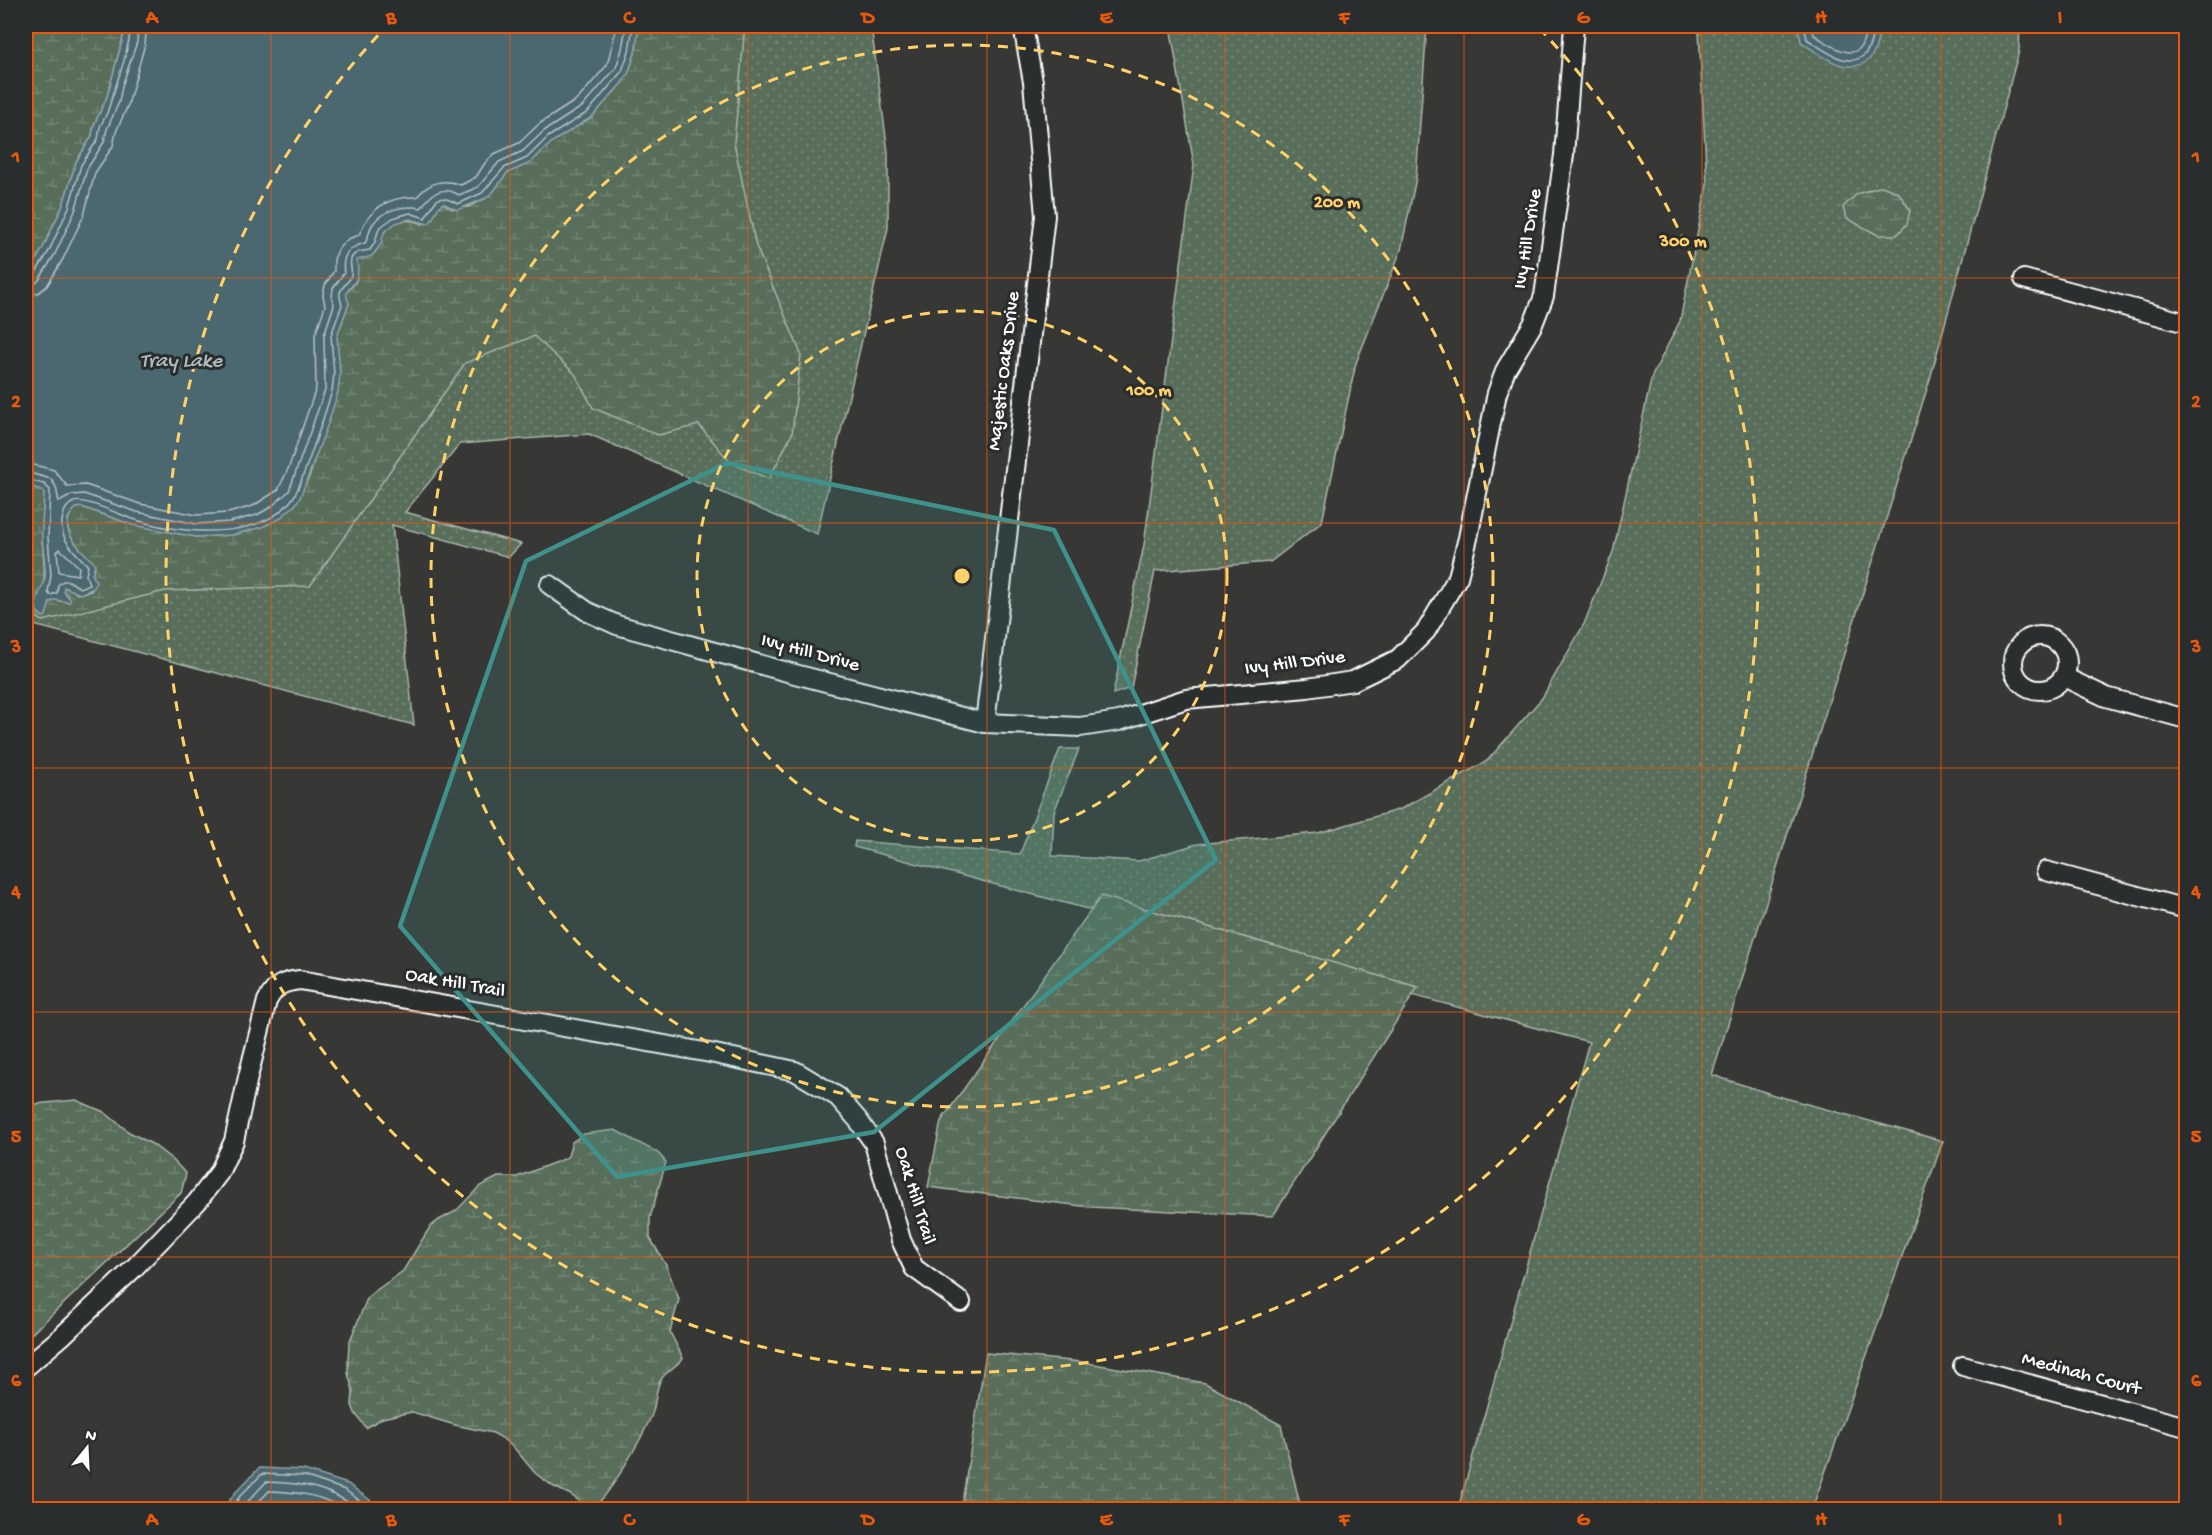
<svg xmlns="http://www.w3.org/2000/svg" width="2212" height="1535" font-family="'Gochi Hand',sans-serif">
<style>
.grass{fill:url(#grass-dots);stroke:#acb6ac;stroke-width:1.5}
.wetland{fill:url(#wetland-marsh);stroke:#acb6ac;stroke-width:1.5}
.water{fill:#4b676f;stroke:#93a4a9;stroke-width:1.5}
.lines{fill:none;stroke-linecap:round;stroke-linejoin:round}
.shore{stroke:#b7c2c5;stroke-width:1.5}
.street-casing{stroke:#fff;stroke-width:22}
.street{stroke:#2a2d2e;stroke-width:18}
.marked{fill:#3f918b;fill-opacity:0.2;stroke:#3f918b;stroke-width:4.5;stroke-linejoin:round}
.grid{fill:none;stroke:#e8590c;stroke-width:1.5;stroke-opacity:0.55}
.ring{fill:none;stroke:#ffd166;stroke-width:3;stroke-dasharray:10 8}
.labels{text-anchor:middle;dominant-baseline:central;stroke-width:6;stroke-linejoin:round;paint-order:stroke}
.street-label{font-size:20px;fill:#fff;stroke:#2a2d2e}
.water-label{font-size:21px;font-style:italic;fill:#aebbbe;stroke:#2a2d2e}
.centre{fill:#ffd166;stroke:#2a2d2e;stroke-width:3}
.ring-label{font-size:18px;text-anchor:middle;font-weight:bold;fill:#ffd166;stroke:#2a2d2e;stroke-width:6;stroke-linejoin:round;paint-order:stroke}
.neatline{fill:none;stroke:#e8590c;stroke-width:2}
.grid-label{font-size:20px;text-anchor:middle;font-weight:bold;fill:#e8590c}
</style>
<defs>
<pattern id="grass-dots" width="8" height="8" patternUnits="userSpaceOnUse" patternTransform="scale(1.5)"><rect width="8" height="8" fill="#596e5a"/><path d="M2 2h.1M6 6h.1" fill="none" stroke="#728473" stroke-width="1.8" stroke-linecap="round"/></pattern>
<pattern id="wetland-marsh" width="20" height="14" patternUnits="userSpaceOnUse" patternTransform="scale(1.5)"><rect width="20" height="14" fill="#596e5a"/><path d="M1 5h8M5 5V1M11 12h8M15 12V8" fill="none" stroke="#728473"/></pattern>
</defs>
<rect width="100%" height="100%" fill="#373835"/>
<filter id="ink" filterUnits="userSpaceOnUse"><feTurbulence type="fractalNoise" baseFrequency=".0167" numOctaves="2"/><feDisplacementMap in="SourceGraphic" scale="12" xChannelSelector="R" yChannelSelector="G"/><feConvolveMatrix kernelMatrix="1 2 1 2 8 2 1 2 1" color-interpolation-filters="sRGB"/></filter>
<g filter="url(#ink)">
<g class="grass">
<path d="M 26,26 L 871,26 L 888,152 L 888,228 L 817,534 L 589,434 L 460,444 L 405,512 L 521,544 L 509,557 L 392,525 L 414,725 L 26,623 Z"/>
<path d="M 1170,26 L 1427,26 L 1416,178 L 1401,250 L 1356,363 L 1322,522 L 1270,562 L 1155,571 L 1131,688 L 1113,694 L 1144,545 L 1194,165 Z"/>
<path d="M 1685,26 L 2020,26 L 2019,51 L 1930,379 L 1712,1075 L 1774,1095 L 1943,1141 L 1812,1509 L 1458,1509 L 1589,1042 L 854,847 L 855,841 L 1020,854 L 1060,749 L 1079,749 L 1054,812 L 1052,856 L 1139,861 L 1197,844 L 1318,833 L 1401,809 L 1487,761 L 1542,698 L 1584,624 L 1613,552 L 1652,376 L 1680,321 L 1707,185 L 1699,32 Z"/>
</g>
<g class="wetland">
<path d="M 26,26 L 126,26 L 107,97 L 94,125 L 92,136 L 76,162 L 63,205 L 43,248 L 26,279 Z"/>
<path d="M 639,26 L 745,26 L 734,143 L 756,246 L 801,354 L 792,434 L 769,479 L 731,463 L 699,425 L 658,435 L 593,408 L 575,374 L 534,336 L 465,363 L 310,586 L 165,591 L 43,621 L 26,611 L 26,485 L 44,491 C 44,507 42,523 42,538 C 43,560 49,582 36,602 L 46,615 L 50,602 L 54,600 L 69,602 L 63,589 L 64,587 L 73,590 L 77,594 L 91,591 L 96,582 L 92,574 L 95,567 C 83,551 53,528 76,508 L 82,507 L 133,525 L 196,537 L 232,535 L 262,527 L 295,505 L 310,475 L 340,374 L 337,336 L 349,303 C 341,288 351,292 356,281 C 358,276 356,266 357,260 C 363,257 370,258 374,253 C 381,247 379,238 384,232 C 393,218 411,219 423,224 L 432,220 L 438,207 L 443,203 L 452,209 L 468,207 L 486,198 L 493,192 L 507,173 L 530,163 L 552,142 L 592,117 L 622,83 L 628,74 L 635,53 Z"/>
<path d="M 1882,186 L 1899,193 L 1910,210 L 1907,224 L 1897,235 L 1878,235 L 1846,218 L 1843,207 L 1857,194 Z"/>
<path d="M 1101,896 L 1418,987 L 1273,1216 L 1090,1207 L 928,1187 L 941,1121 Z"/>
<path d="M 76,1100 L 104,1112 L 129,1132 L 152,1144 L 173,1160 L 186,1174 L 181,1193 L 26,1339 L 26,1105 Z"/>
<path d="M 615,1130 L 658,1153 L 666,1162 L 650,1218 L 650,1238 L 666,1265 L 679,1299 L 670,1332 L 683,1358 C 677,1366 664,1373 660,1381 C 655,1392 656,1406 651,1417 C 643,1435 606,1504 590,1509 L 571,1495 L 554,1487 L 535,1473 L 515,1449 L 502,1438 L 493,1433 L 455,1425 L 412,1412 L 382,1418 L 366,1428 L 355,1413 L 352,1405 L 353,1391 L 348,1373 L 348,1359 L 349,1343 L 366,1301 L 371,1294 L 403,1271 L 430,1227 L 439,1220 L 456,1211 L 480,1186 L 498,1177 L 517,1177 L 564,1159 L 568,1156 L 572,1142 L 584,1134 Z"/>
<path d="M 986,1353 L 1082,1362 L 1205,1383 L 1281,1425 L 1301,1509 L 961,1509 Z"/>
</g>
<g class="water">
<path d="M 126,26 L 639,26 L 635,53 L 628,74 L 622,83 L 592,117 L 552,142 L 530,163 L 507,173 L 493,192 L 486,198 L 457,210 L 443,203 C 434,209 436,218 428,224 L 410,219 L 396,223 L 384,232 L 381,244 L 372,256 L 357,260 C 357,266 359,270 357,276 C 355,289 341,287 349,303 L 337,336 L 340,374 L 338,392 L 329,421 L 300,498 L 295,505 L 279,519 L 262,527 L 232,535 L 196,537 L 133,525 L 82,507 L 76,508 C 53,528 81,549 95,564 L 92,574 L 96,582 L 94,588 L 80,594 L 64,587 L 64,592 L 71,600 L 69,602 L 55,600 L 50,602 L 46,615 L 44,617 C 26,610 43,591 45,577 C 46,564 43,551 42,539 C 41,523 44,507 44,491 L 26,485 L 26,279 L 43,248 L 63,205 L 76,162 L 92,136 L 94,125 L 107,97 Z"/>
<path d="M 1798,26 L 1881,26 C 1878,36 1877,54 1867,61 C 1846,77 1818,53 1801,42 Z"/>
<path d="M 259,1468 L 304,1470 L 348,1484 L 382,1509 L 223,1509 L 235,1493 Z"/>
</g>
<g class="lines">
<g class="shore">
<path d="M 1804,26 L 1807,39 C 1821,48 1846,69 1863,56 C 1871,50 1872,34 1875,26"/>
<path d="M 1812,26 L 1814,35 C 1824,41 1847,59 1859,49 C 1864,44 1865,32 1867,26"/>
<path d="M 26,279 L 33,277 L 49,251 L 69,207 L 81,165 L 98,139 L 100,127 L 107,113 L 124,61 L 129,40 L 131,26"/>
<path d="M 26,287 L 34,285 L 39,280 L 55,254 L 75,211 L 87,169 L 104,142 L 107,129 L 119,102 L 122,86 L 137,42 L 138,26"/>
<path d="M 26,296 L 38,293 L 47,286 L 63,259 L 84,215 L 95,173 L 113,146 L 116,132 L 128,105 L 145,44 L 147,26"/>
<path d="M 26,463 L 54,470 L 67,486 L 86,485 L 140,504 L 197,515 L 228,513 L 253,506 L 278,490 L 289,467 L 316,388 L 315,335 L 325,306 L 323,295 L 325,285 L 334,271 L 334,259 L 339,248 L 348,239 L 359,235 C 369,208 388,196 417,197 C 429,182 443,178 461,185 L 476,177 L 485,163 L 494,154 L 519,143 L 539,124 L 578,99 L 607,65 L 617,26"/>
<path d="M 26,472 L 51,479 L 56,487 L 59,502 L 72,495 L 84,494 L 137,512 L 197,524 L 230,522 L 257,515 L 271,507 L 289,491 L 325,390 L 324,335 L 334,305 L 332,297 L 333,288 L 344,273 C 341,255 349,247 365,243 C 369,237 369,230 372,225 C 382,209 405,205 421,208 C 431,193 442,185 459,195 L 478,187 L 499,162 L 523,151 L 544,131 L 583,106 L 616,68 L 622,49 L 626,26"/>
<path d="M 26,479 L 44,484 L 50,490 L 48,537 L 51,575 L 48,592 L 50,595 L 57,593 L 58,585 L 63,581 L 69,581 L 80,588 L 89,584 L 86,575 L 88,566 C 74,550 57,539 63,516 C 64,510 68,504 74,502 C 85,498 118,514 130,518 C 175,534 261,543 293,498 C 300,487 304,472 309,460 C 317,437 325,414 332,391 L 334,374 L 331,335 L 342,305 C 335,285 347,289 351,275 C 353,269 348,263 352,257 C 356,251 364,251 370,250 L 375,242 L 379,228 L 393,218 L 410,213 L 425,218 C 437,200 435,192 458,204 L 482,193 L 504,168 L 527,158 L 548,137 L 588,112 L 622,71 L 629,51 L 633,26"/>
<path d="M 60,549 L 79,567 L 78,575 L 59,572 L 57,552 Z"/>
<path d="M 231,1510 L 240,1496 L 262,1474 L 304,1476 L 345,1490 L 373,1510"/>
<path d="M 240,1510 L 266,1482 C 304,1483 328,1487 360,1510"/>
<path d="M 251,1510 L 269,1491 C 295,1492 322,1494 344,1510"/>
</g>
<defs>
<g id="street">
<path d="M 2024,279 L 2186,323"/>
<path d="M 550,585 L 588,612 L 617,625 L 791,673 L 985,723 L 1080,727 L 1119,721 L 1186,699 L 1307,688 L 1353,681 L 1398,659 L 1426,631 L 1458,577 L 1468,538 L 1497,393 L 1506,369 L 1533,324 L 1544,296 L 1564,155 L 1574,26"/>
<circle cx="2040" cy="663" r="27"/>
<path d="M 2064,677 L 2106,697 L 2186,719"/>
<path d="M 985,723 L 1045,216 L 1033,82 L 1023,26"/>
<path d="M 2046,871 L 2186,909"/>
<path d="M 1963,1366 L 2186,1427"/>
<path d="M 26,1367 L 61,1337 L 133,1269 L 197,1202 L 219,1173 L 234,1141 L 248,1077 L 267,1001 C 276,985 282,982 300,980 L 710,1053 L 795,1071 L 838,1097 L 858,1120 L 874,1143 L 901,1240 L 914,1268 L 961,1302"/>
</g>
</defs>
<use href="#street" class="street-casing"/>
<use href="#street" class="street"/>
</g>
</g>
<path class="marked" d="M 727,463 L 1054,530 L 1216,860 L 874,1132 L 617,1177 L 400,926 L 526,561 Z"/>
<path class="grid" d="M 271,26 L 271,1510M 510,26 L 510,1510M 748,26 L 748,1510M 987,26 L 987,1510M 1225,26 L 1225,1510M 1464,26 L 1464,1510M 1702,26 L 1702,1510M 1941,26 L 1941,1510M 26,278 L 2186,278M 26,523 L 2186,523M 26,768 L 2186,768M 26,1012 L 2186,1012M 26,1257 L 2186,1257"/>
<g class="ring">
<circle cx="962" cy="576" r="265"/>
<circle cx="962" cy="576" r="531"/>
<path d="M1539 28A796 796 0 1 1 385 28"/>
</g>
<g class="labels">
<g class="street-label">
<text transform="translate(1529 239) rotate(-81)">Ivy Hill Drive</text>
<text transform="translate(1005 371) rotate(-83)">Majestic Oaks Drive</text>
<text transform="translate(810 654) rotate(15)">Ivy Hill Drive</text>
<text transform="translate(1295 664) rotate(-7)">Ivy Hill Drive</text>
<text transform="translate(455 984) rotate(10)">Oak Hill Trail</text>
<text transform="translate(914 1196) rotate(73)">Oak Hill Trail</text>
<text transform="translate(2081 1375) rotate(15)">Medinah Court</text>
</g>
<g class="water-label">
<text x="181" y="362">Tray Lake</text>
</g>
</g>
<circle cx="962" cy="576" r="9" class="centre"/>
<g class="ring-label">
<text x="1337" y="207">200 m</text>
<text x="1683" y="246">300 m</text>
<text x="1149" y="395">100 m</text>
</g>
<rect width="2212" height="1535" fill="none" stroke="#2a2d2e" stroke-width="66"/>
<g transform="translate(87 1448) rotate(18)" stroke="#2a2d2e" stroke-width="4.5" paint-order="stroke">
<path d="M0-4.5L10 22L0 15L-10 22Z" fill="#ffffff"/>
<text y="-9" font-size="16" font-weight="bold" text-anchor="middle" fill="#ffffff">N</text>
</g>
<rect x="33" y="33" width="2146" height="1469" class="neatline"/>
<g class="grid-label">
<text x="152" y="23">A</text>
<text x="391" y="23">B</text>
<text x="629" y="23">C</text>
<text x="868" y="23">D</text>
<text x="1106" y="23">E</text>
<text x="1344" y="23">F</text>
<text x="1583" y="23">G</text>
<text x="1821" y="23">H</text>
<text x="2060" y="23">I</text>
<text x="16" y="162">1</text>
<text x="2196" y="162">1</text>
<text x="16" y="407">2</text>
<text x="2196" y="407">2</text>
<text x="16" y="652">3</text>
<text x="2196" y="652">3</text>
<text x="16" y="897">4</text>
<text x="2196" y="897">4</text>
<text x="16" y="1142">5</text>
<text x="2196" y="1142">5</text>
<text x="16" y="1386">6</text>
<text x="2196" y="1386">6</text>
<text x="152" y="1525">A</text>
<text x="391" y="1525">B</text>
<text x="629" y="1525">C</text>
<text x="868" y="1525">D</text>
<text x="1106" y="1525">E</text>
<text x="1344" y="1525">F</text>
<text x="1583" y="1525">G</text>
<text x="1821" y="1525">H</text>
<text x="2060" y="1525">I</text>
</g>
</svg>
